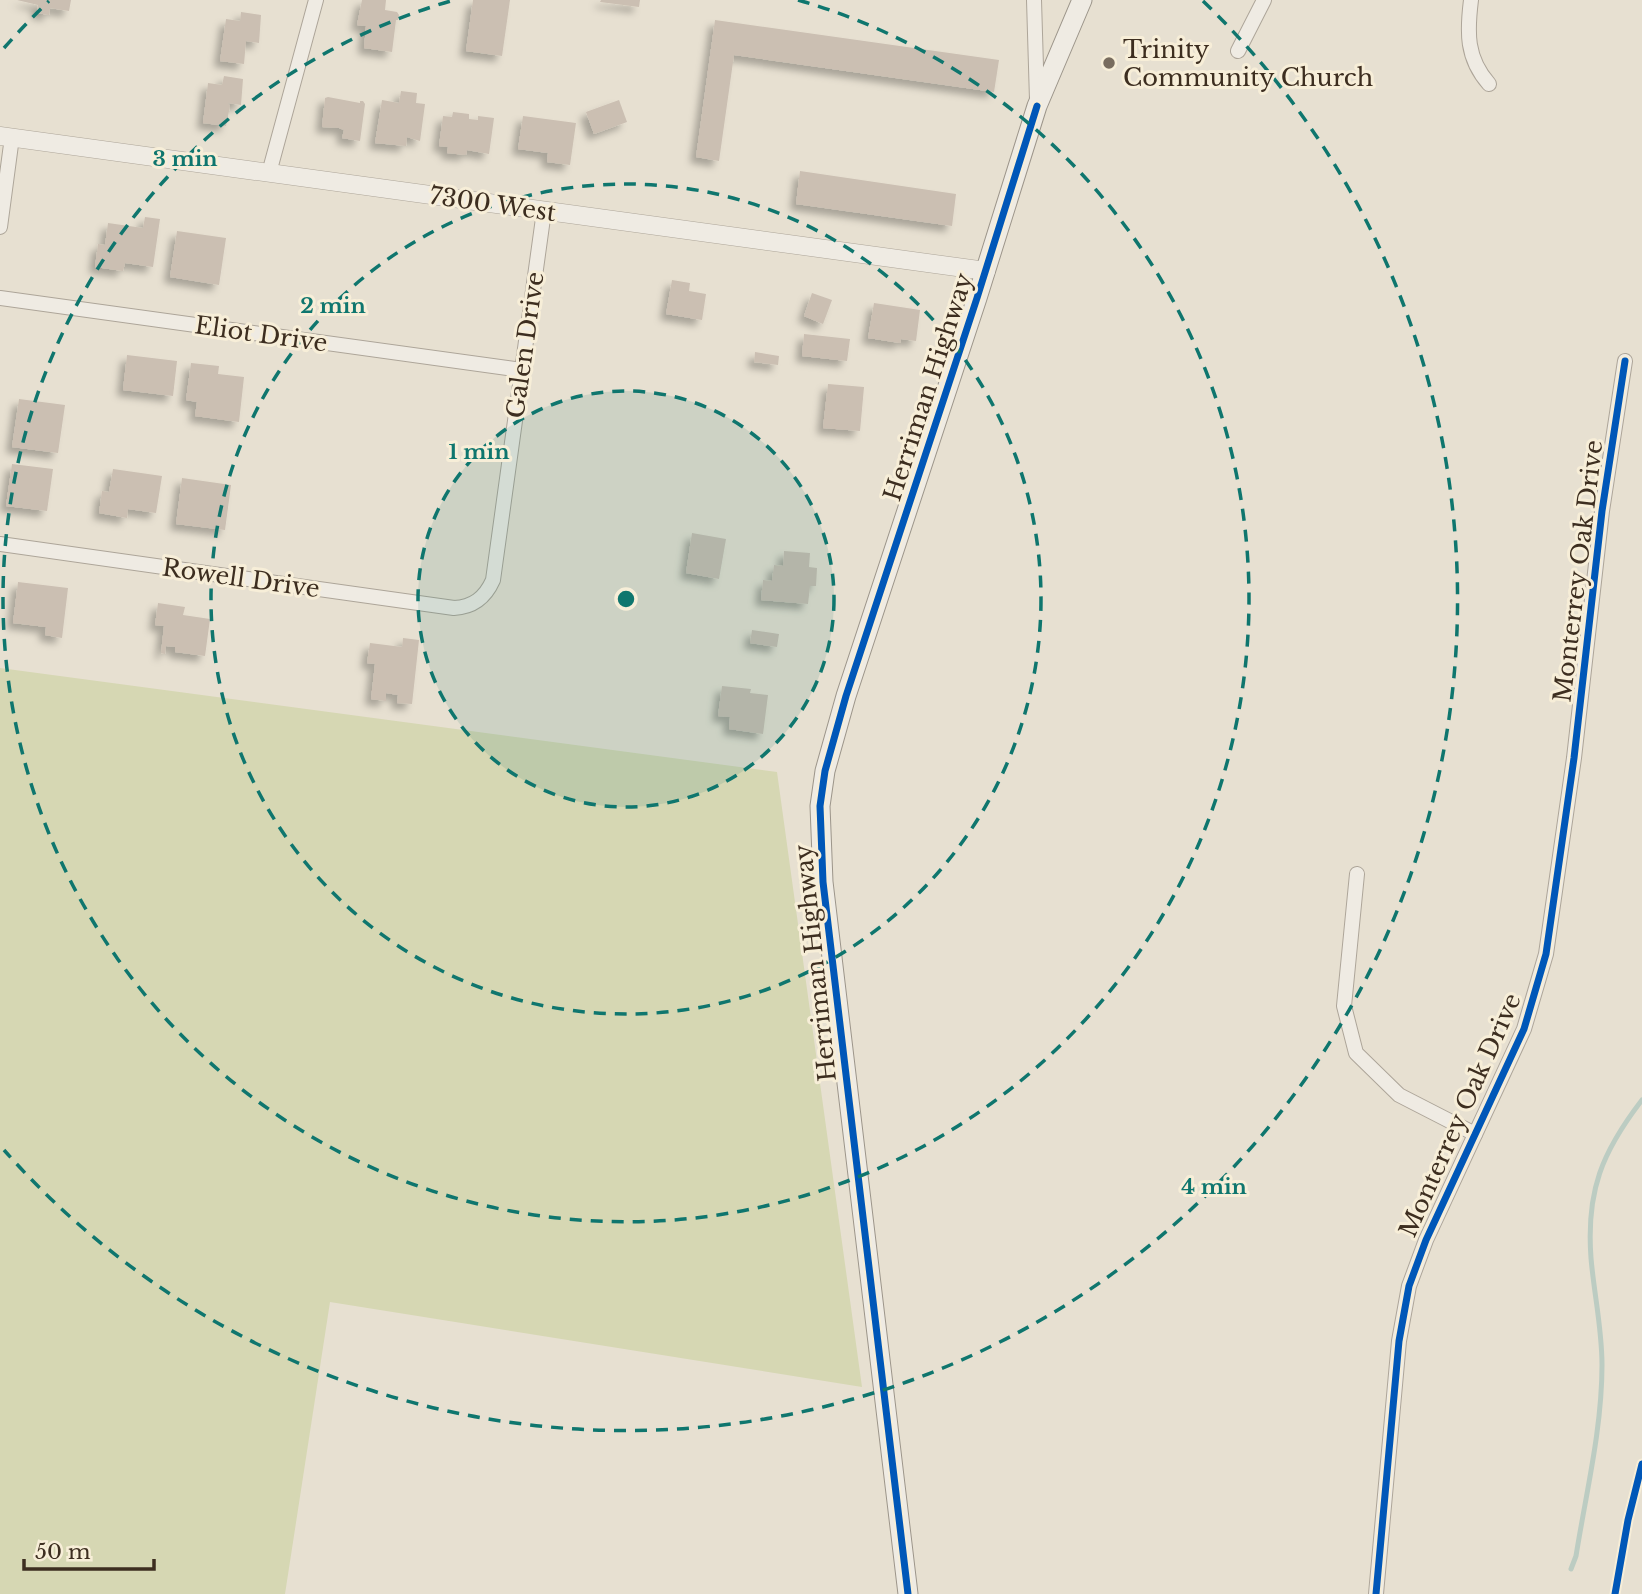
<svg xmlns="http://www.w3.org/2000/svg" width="1642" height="1594" font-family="'Libre Baskerville',serif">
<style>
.green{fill:#d6d7b3}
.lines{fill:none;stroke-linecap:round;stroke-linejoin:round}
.stream{stroke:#bcccc2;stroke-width:5}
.building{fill:#cbbfb2;filter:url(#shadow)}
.minor-casing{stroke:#ada599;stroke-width:16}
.tertiary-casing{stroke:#ada599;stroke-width:19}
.secondary-casing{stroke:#9c958a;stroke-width:21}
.minor{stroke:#efebe3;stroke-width:14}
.tertiary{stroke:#efebe3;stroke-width:18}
.secondary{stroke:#efebe3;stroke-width:19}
.cycleway-casing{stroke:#f7eed8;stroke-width:11}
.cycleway{stroke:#0057b8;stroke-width:7}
.ring{fill:none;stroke:#0f766e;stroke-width:3.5;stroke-dasharray:12 9}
.poi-dot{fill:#786c5e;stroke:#f7eed8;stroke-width:2.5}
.labels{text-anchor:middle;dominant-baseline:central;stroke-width:6;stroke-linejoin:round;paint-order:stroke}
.poi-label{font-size:24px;fill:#3d2e20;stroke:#f7eed8;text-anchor:start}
.street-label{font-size:24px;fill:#3d2e20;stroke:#f7eed8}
.centre{fill:#0f766e;stroke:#f7eed8;stroke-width:3.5}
.ring-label{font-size:21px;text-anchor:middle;font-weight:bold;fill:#0f766e;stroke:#f7eed8;stroke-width:6;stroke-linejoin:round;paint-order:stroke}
</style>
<defs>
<filter id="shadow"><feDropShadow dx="-6" dy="6" stdDeviation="3.5" flood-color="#0004"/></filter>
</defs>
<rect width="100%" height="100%" fill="#e7e0d1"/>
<path class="green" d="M 0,668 L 777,772 L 862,1387 L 330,1302 L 285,1594 L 0,1594 Z"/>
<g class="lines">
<path class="stream" d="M 1571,1569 L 1576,1556 C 1586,1493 1602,1429 1602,1365 C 1602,1328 1594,1294 1591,1258 C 1586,1191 1602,1152 1642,1100"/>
</g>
<g class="building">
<path d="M 17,0 L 71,0 L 69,11 L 50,8 L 49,15 L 37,13 L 38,5 Z"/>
<path d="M 362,0 L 386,0 L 385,10 L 397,12 L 399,15 L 398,20 L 396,20 L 392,52 L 364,48 L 366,26 L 357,25 Z"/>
<path d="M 473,0 L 510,0 L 502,56 L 466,51 Z"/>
<path d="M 601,0 L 640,0 L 639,7 L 600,2 Z"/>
<path d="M 241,12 L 261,15 L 259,43 L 246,41 L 244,64 L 220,61 L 226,19 L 240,21 Z"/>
<path d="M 715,20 L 999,60 L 994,92 L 734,55 L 719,161 L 696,157 Z"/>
<path d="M 224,76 L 243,79 L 241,105 L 228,103 L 230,106 L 226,126 L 203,123 L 208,83 L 222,85 Z"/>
<path d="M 401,91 L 417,93 L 416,103 L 425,104 L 420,141 L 407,137 L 406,146 L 375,143 L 382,100 L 399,103 Z"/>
<path d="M 328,97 L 360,103 L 360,101 L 363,101 L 365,104 L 360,141 L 342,138 L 344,130 L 339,128 L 322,127 L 325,98 Z"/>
<path d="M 619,100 L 627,122 L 594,134 L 586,112 Z"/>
<path d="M 453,112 L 469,114 L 469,119 L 478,120 L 478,116 L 494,118 L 489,154 L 467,150 L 466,155 L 447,153 L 448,147 L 439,146 L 443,116 L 452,117 Z"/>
<path d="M 523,116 L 576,123 L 570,165 L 547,162 L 548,153 L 518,149 Z"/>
<path d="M 800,171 L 956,194 L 952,226 L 796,204 Z"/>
<path d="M 145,217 L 160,219 L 153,267 L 125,263 L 123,271 L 95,267 L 98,244 L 105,245 L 108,223 L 143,228 Z"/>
<path d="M 177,231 L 226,238 L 219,285 L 170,277 Z"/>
<path d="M 672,280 L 690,283 L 689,291 L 706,294 L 702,320 L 666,314 Z"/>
<path d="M 812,293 L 832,300 L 823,324 L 804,316 Z"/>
<path d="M 874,303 L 920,310 L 916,341 L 901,339 L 900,343 L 868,338 Z"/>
<path d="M 804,334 L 850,339 L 847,361 L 802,356 Z"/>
<path d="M 755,352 L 779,356 L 778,365 L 754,362 Z"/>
<path d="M 127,355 L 177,361 L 173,396 L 123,390 Z"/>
<path d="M 191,363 L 219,366 L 218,374 L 244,377 L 239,422 L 195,416 L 197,402 L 186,400 Z"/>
<path d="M 828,384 L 864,387 L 860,431 L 823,428 Z"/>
<path d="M 19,399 L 65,405 L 58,453 L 12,447 Z"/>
<path d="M 12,464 L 53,469 L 47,511 L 6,506 Z"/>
<path d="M 113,469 L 162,476 L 156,513 L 128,509 L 127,518 L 99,513 L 102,491 L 109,492 Z"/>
<path d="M 182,478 L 231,485 L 225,530 L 176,524 Z"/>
<path d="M 692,533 L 726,539 L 719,579 L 686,573 Z"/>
<path d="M 784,551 L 810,553 L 809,567 L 817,568 L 816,586 L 810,586 L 808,604 L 761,600 L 763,580 L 772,581 L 774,565 L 783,566 Z"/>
<path d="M 18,582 L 68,588 L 62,638 L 45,635 L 46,627 L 13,623 Z"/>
<path d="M 158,603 L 185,607 L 183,615 L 210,619 L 205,656 L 175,652 L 175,647 L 166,646 L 165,654 L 161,653 L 164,626 L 155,625 Z"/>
<path d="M 752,630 L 779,634 L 777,647 L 750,643 Z"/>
<path d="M 403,638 L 419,640 L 412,704 L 397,703 L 398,695 L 386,693 L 386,701 L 371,699 L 375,664 L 367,663 L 370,643 L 402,647 Z"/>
<path d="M 722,686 L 751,689 L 750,693 L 768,695 L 763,734 L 729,729 L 730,717 L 718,716 Z"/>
</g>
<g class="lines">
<defs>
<g id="minor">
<path d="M 1034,0 L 1037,100"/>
<path d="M 1471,0 C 1467,32 1466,58 1489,84"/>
<path d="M 1238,51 L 1264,0"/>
<path d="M 269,173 L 316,0"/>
<path d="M 0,227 L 12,137"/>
<path d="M 0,298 L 522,370"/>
<path d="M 0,544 L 454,608 C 473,607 485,598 493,580 L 544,211"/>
<path d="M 1357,874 L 1344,1006 L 1356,1053 L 1399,1095 L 1475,1134"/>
<path d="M 1376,1594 L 1399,1341 L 1409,1286 L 1426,1240 L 1524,1029 L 1546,954 L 1574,758 L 1602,511 L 1625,361"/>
</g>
<path id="tertiary" d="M 0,136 L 986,271"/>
<path id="secondary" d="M 908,1594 L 823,882 L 820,806 L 825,771 L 846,696 L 977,298 L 1037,106 L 1082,0"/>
</defs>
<use href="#minor" class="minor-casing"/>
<use href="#tertiary" class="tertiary-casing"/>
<use href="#secondary" class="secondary-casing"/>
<use href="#minor" class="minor"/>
<use href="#tertiary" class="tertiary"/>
<use href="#secondary" class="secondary"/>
<defs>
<g id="cycleway">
<path d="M 908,1594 L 823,882 L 820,806 L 825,771 L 846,696 L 977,298 L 1037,106"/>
<path d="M 1376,1594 L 1399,1341 L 1409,1286 L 1426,1240 L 1524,1029 L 1546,954 L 1574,758 L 1602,511 L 1625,361"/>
<path d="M 1615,1594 L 1628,1520 L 1642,1464"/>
</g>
</defs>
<use href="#cycleway" class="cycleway-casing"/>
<use href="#cycleway" class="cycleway"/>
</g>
<circle cx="626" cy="599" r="208" fill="#0f766e" fill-opacity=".12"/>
<g class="ring">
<circle cx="626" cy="599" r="208"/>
<circle cx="626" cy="599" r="415"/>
<path d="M798 0A623 623 0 1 1 454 0"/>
<path d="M4 48A831 831 0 0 1 49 1M1203 1A831 831 0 1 1 4 1150"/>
</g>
<circle class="poi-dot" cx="1109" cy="63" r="7"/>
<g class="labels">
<g class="poi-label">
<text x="1123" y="49">Trinity<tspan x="1123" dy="28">Community Church</tspan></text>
</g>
<g class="street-label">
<text transform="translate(493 204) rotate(8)">7300 West</text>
<text transform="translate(261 334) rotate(8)">Eliot Drive</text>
<text transform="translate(525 345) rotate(-82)">Galen Drive</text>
<text transform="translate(928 387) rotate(-72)">Herriman Highway</text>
<text transform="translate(1578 571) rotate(-83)">Monterrey Oak Drive</text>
<text transform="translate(241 578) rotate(8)">Rowell Drive</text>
<text transform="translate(815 963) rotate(-96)">Herriman Highway</text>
<text transform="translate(1460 1115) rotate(-66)">Monterrey Oak Drive</text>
</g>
</g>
<circle cx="626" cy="599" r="10" class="centre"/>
<g class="ring-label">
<text x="185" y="166">3 min</text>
<text x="333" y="313">2 min</text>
<text x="479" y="459">1 min</text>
<text x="1214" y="1194">4 min</text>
</g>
<path d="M24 1559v10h130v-10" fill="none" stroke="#3d2e20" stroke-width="3.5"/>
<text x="35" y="1559" font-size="21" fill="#3d2e20" stroke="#f7eed8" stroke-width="5" paint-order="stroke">50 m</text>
</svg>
